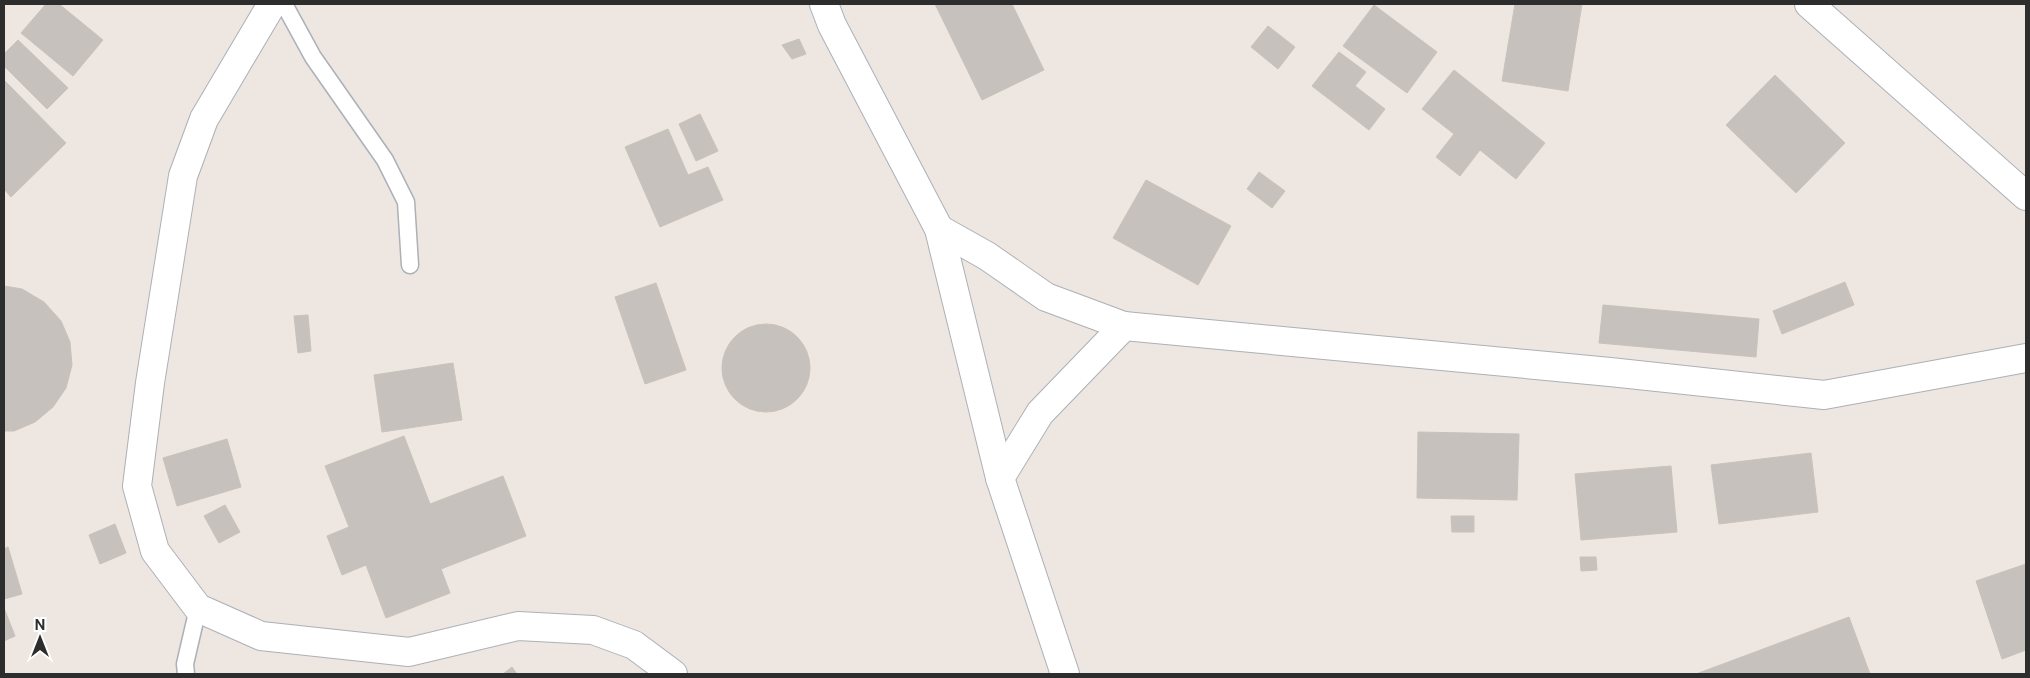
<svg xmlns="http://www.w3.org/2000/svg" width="2030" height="678" font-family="'Public Sans',sans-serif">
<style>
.building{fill:#c6c1bc;stroke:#c9c2ba}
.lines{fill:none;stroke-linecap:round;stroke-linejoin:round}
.lane-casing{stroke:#adb0b8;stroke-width:19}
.street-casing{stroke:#adb0b8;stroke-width:30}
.lane{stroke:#fff;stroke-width:16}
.street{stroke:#fff;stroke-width:28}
</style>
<rect width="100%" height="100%" fill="#ede6e1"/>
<g class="building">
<path d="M 46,4 L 59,4 L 103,40 L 73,76 L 21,33 Z"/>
<path d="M 935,4 L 1012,4 L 1044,70 L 982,100 Z"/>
<path d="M 1515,4 L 1582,4 L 1568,91 L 1502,81 Z"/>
<path d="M 1374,5 L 1437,52 L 1407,93 L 1343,46 Z"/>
<path d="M 1268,26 L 1295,47 L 1278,69 L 1251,47 Z"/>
<path d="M 799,39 L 806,54 L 792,59 L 782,45 Z"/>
<path d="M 18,40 L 68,88 L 47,109 L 4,66 L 4,54 Z"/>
<path d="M 1339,52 L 1366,72 L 1355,86 L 1385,109 L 1369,130 L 1312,86 Z"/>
<path d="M 1454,70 L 1545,143 L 1516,179 L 1480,150 L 1460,176 L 1436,157 L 1454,134 L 1422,109 Z"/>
<path d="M 1775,75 L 1845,143 L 1796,193 L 1726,125 Z"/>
<path d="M 4,80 L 66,143 L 11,197 L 4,189 Z"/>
<path d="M 700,114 L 718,151 L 696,161 L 679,124 Z"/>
<path d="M 668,129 L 688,175 L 708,167 L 723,200 L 660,227 L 625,147 Z"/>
<path d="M 1259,172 L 1285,191 L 1272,208 L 1247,189 Z"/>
<path d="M 1146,180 L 1231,226 L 1198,285 L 1113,238 Z"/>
<path d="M 1845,282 L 1854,305 L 1782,334 L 1773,311 Z"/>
<path d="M 656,283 L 686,370 L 645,384 L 615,297 Z"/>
<path d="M 4,286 L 22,289 L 44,302 L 61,321 L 70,342 L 72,365 L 66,388 L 53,407 L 35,422 L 14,431 L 4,431 Z"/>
<path d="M 1603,305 L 1759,319 L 1756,357 L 1599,343 Z"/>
<path d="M 308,315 L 311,351 L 298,353 L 294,316 Z"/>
<circle cx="766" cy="368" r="44"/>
<path d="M 453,363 L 462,420 L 382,432 L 374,375 Z"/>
<path d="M 1418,432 L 1519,434 L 1517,500 L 1417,498 Z"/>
<path d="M 404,436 L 430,504 L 503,476 L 526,536 L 441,569 L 450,593 L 386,618 L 366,565 L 342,575 L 327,536 L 349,527 L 325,466 Z"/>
<path d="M 227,439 L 241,487 L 177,506 L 163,458 Z"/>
<path d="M 1811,453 L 1818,512 L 1719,524 L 1711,465 Z"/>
<path d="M 1671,466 L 1677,532 L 1581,540 L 1575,474 Z"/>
<path d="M 225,505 L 240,532 L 219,543 L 204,516 Z"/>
<path d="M 1451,516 L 1474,516 L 1474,532 L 1452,532 Z"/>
<path d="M 115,524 L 126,553 L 100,564 L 89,535 Z"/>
<path d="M 8,547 L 22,594 L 4,599 L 4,549 Z"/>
<path d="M 1580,557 L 1596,557 L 1597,570 L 1581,571 Z"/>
<path d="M 2026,564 L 2026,650 L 2002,659 L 1976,581 Z"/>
<path d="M 4,608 L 15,636 L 4,641 Z"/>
<path d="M 1849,617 L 1870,674 L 1696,674 Z"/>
<path d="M 512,667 L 517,674 L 503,674 Z"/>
</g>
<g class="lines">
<defs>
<g id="lane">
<path d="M 284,4 L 313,57 L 385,160 L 406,202 L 410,265"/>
<path d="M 186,674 L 185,664 L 198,608"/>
</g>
<g id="street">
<path d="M 272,4 L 204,119 L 183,176 L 150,383 L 137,486 L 155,551 L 198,608 L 261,636 L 409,652 L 518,626 L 593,630 L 634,645 L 673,674"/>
<path d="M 824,4 L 832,25 L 939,229 L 1000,478 L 1065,674"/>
<path d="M 1809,4 L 2026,196"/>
<path d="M 939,229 L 987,256 L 1046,297 L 1124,326 L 1610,372 L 1824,395 L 2026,358"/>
<path d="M 1000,478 L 1040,413 L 1124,326"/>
</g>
</defs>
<use href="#lane" class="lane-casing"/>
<use href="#street" class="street-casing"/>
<use href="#lane" class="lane"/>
<use href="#street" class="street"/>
</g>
<rect width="2030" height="678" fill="none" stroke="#2d2d2d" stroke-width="10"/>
<g transform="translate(40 638)" stroke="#ffffff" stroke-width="4" paint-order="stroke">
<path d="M0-4L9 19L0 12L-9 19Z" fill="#2d2d2d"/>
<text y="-8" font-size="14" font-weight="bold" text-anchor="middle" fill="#2d2d2d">N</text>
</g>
</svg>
